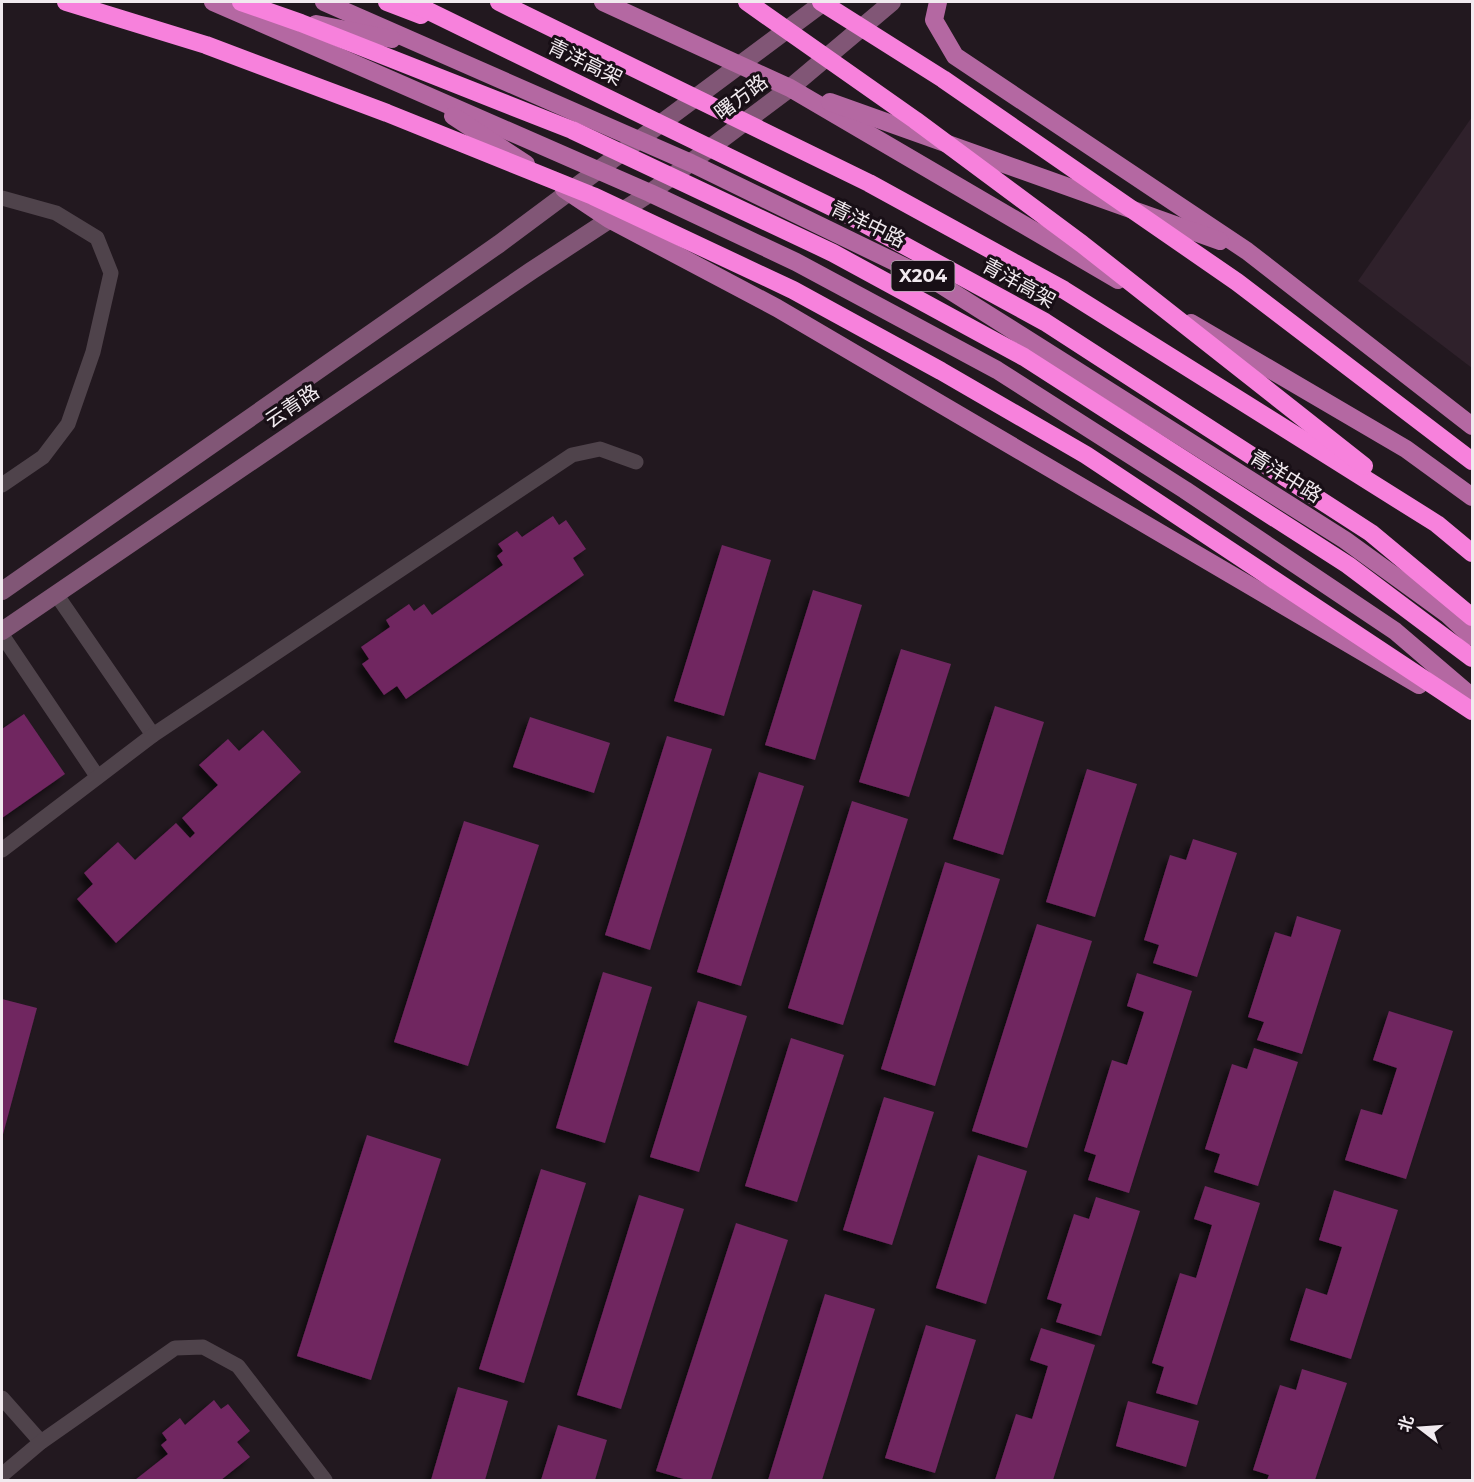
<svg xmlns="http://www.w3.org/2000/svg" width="1474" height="1482" font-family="Montserrat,'Noto Sans SC',sans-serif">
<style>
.built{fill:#2f212b}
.building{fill:#6f2660;filter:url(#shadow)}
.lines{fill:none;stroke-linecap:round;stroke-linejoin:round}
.lane{stroke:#4f434b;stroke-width:15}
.secondary{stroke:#815676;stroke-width:18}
.primary{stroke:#b468a2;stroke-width:18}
.highway{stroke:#f781dc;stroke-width:18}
.labels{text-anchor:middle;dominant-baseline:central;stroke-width:6;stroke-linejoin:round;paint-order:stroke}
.shield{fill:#180f16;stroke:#b0a8ae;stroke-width:1.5}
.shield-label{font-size:18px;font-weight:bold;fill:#f1eaef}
.street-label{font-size:20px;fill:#f1eaef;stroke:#180f16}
</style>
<defs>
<filter id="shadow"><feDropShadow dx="-5.5" dy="5.5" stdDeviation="3" flood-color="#0009"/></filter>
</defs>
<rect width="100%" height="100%" fill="#22181f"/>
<path class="built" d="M 1472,117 L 1472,368 L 1358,281 Z"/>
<g class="building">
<path d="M 553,516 L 559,525 L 566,520 L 586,549 L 573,558 L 584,575 L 406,699 L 397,686 L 384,695 L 362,664 L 369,659 L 361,647 L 390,627 L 386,620 L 409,604 L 414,611 L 424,604 L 432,615 L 503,565 L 497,556 L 503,551 L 498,544 L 517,531 L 522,537 Z"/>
<path d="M 722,545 L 771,560 L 724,716 L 674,701 Z"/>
<path d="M 813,590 L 862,605 L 815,760 L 765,745 Z"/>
<path d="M 901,649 L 951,664 L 909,797 L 859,782 Z"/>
<path d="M 995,706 L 1044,722 L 1003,855 L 953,839 Z"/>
<path d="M 24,714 L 65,774 L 2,818 L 2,729 Z"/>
<path d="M 530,717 L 610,743 L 594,793 L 513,767 Z"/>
<path d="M 263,730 L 301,772 L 116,943 L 77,899 L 93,884 L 84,873 L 118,842 L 135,860 L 176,823 L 190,838 L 195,833 L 182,818 L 218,785 L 199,765 L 228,739 L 239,751 Z"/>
<path d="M 667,736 L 712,749 L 650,950 L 605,935 Z"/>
<path d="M 1087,769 L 1137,784 L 1095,917 L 1046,902 Z"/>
<path d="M 759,772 L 804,786 L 741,986 L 697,972 Z"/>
<path d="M 852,801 L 908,819 L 843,1025 L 788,1008 Z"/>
<path d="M 464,821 L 539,845 L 468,1066 L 394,1042 Z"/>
<path d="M 1193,839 L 1237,853 L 1197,977 L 1153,963 L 1159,945 L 1144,940 L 1170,855 L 1186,860 Z"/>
<path d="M 945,862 L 1000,879 L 935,1086 L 881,1069 Z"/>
<path d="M 1297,916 L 1341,930 L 1302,1054 L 1257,1040 L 1264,1022 L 1248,1017 L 1275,932 L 1291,937 Z"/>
<path d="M 1037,924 L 1092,941 L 1027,1148 L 972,1131 Z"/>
<path d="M 603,972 L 652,987 L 605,1143 L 556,1128 Z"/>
<path d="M 1137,973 L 1192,991 L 1129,1193 L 1088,1180 L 1096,1155 L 1084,1151 L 1112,1060 L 1127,1065 L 1144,1012 L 1127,1006 Z"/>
<path d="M 2,999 L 37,1008 L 2,1138 Z"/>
<path d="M 698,1001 L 747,1016 L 699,1172 L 650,1157 Z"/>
<path d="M 1389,1011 L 1453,1031 L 1406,1179 L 1345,1160 L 1361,1109 L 1382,1115 L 1397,1068 L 1373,1060 Z"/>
<path d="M 791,1038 L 844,1055 L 797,1202 L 745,1186 Z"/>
<path d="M 1254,1048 L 1298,1062 L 1258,1186 L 1214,1172 L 1220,1154 L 1205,1149 L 1232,1064 L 1247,1069 Z"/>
<path d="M 884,1097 L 934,1112 L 892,1245 L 843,1230 Z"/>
<path d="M 367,1135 L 441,1159 L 371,1380 L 297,1356 Z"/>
<path d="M 978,1155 L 1027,1171 L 986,1304 L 936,1288 Z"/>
<path d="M 541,1169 L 586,1183 L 524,1383 L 479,1369 Z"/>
<path d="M 1205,1186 L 1260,1203 L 1197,1405 L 1156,1393 L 1164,1367 L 1152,1363 L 1180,1273 L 1196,1278 L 1212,1225 L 1194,1219 Z"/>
<path d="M 1334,1190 L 1398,1210 L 1351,1359 L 1290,1340 L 1306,1288 L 1327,1295 L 1342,1247 L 1319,1240 Z"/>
<path d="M 639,1195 L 684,1209 L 621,1409 L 577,1395 Z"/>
<path d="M 1096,1197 L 1140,1211 L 1101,1336 L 1056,1322 L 1062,1304 L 1047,1299 L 1074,1214 L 1089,1219 Z"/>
<path d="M 736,1223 L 788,1240 L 711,1480 L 687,1480 L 656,1471 Z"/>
<path d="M 825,1294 L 875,1309 L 822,1480 L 768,1480 Z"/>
<path d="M 926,1325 L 976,1340 L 935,1473 L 885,1458 Z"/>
<path d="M 1041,1328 L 1095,1345 L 1053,1480 L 995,1480 L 1016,1414 L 1032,1419 L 1048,1366 L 1030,1360 Z"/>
<path d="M 1302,1369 L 1347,1383 L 1315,1480 L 1267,1480 L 1269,1475 L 1253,1470 L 1280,1385 L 1296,1390 Z"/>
<path d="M 458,1387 L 508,1401 L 485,1480 L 431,1480 Z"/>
<path d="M 214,1400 L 221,1409 L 228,1404 L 250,1431 L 237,1442 L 250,1457 L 221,1480 L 135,1480 L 168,1454 L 161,1445 L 167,1440 L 162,1433 L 180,1418 L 185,1425 Z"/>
<path d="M 1128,1401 L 1199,1421 L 1186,1467 L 1116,1446 Z"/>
<path d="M 558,1425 L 607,1440 L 595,1480 L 541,1480 Z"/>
</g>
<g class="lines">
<g class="lane">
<path d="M 2,198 L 56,213 L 97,238 L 111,273 L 93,352 L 68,424 L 43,457 L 2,485"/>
<path d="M 56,594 L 153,735"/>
<path d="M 2,635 L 97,776"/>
<path d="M 2,850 L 153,735 L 572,455 L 600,449 L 636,462"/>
<path d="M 2,1398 L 41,1442"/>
<path d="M 2,1475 L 41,1442 L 175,1348 L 203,1347 L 238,1366 L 325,1480"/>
</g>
<g class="secondary">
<path d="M 2,591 L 499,244 L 824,2"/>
<path d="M 2,631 L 531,271 L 650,193 L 790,88 L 892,2"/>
</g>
<g class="primary">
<path d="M 213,2 L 650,193 L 796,262 L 997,370 L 1185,490 L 1395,631 L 1472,697"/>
<path d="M 324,2 L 691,163 L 938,283 L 1345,540 L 1447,614 L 1472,637"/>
<path d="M 603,2 L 790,88 L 1118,280"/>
<path d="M 938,2 L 934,20 L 955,56 L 1247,251 L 1472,426"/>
<path d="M 316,24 L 392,39"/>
<path d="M 830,102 L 1220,241"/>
<path d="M 453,116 L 526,164"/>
<path d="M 564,189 L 609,219 L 777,308 L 1419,685"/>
<path d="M 1191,323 L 1406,449 L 1472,497"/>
</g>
<g class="highway">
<path d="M 66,2 L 206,45 L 387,113 L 593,196 L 793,290 L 941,371 L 1086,455 L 1472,711"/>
<path d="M 241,2 L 301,23 L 572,130 L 833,253 L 1024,357 L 1348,565 L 1472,658"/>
<path d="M 387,2 L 421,15"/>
<path d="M 410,2 L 852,217 L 1045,322 L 1371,533 L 1472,617"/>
<path d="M 499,2 L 869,183 L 1064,290 L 1437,524 L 1472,553"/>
<path d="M 747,2 L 915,120 L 1082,244 L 1364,466"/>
<path d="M 821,2 L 943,79 L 1237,282 L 1472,461"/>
</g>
</g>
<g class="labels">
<rect class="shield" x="891.5" y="261" width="63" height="30" rx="4.5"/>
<g class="shield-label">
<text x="923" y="276">X204</text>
</g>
<g class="street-label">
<text transform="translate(585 62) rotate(26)">青洋高架</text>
<text transform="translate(741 97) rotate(-37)">曙方路</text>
<text transform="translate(868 224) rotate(26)">青洋中路</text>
<text transform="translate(1019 283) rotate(29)">青洋高架</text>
<text transform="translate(292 406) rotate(-34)">云青路</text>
<text transform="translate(1286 476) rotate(32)">青洋中路</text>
</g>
</g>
<rect width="1474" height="1482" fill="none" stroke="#f1eaef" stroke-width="6"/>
<g transform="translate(1420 1428) rotate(287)" stroke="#180f16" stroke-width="4.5" paint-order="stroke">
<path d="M0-4.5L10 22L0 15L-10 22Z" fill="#f1eaef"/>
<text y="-9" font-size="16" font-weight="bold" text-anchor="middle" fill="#f1eaef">北</text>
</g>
</svg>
